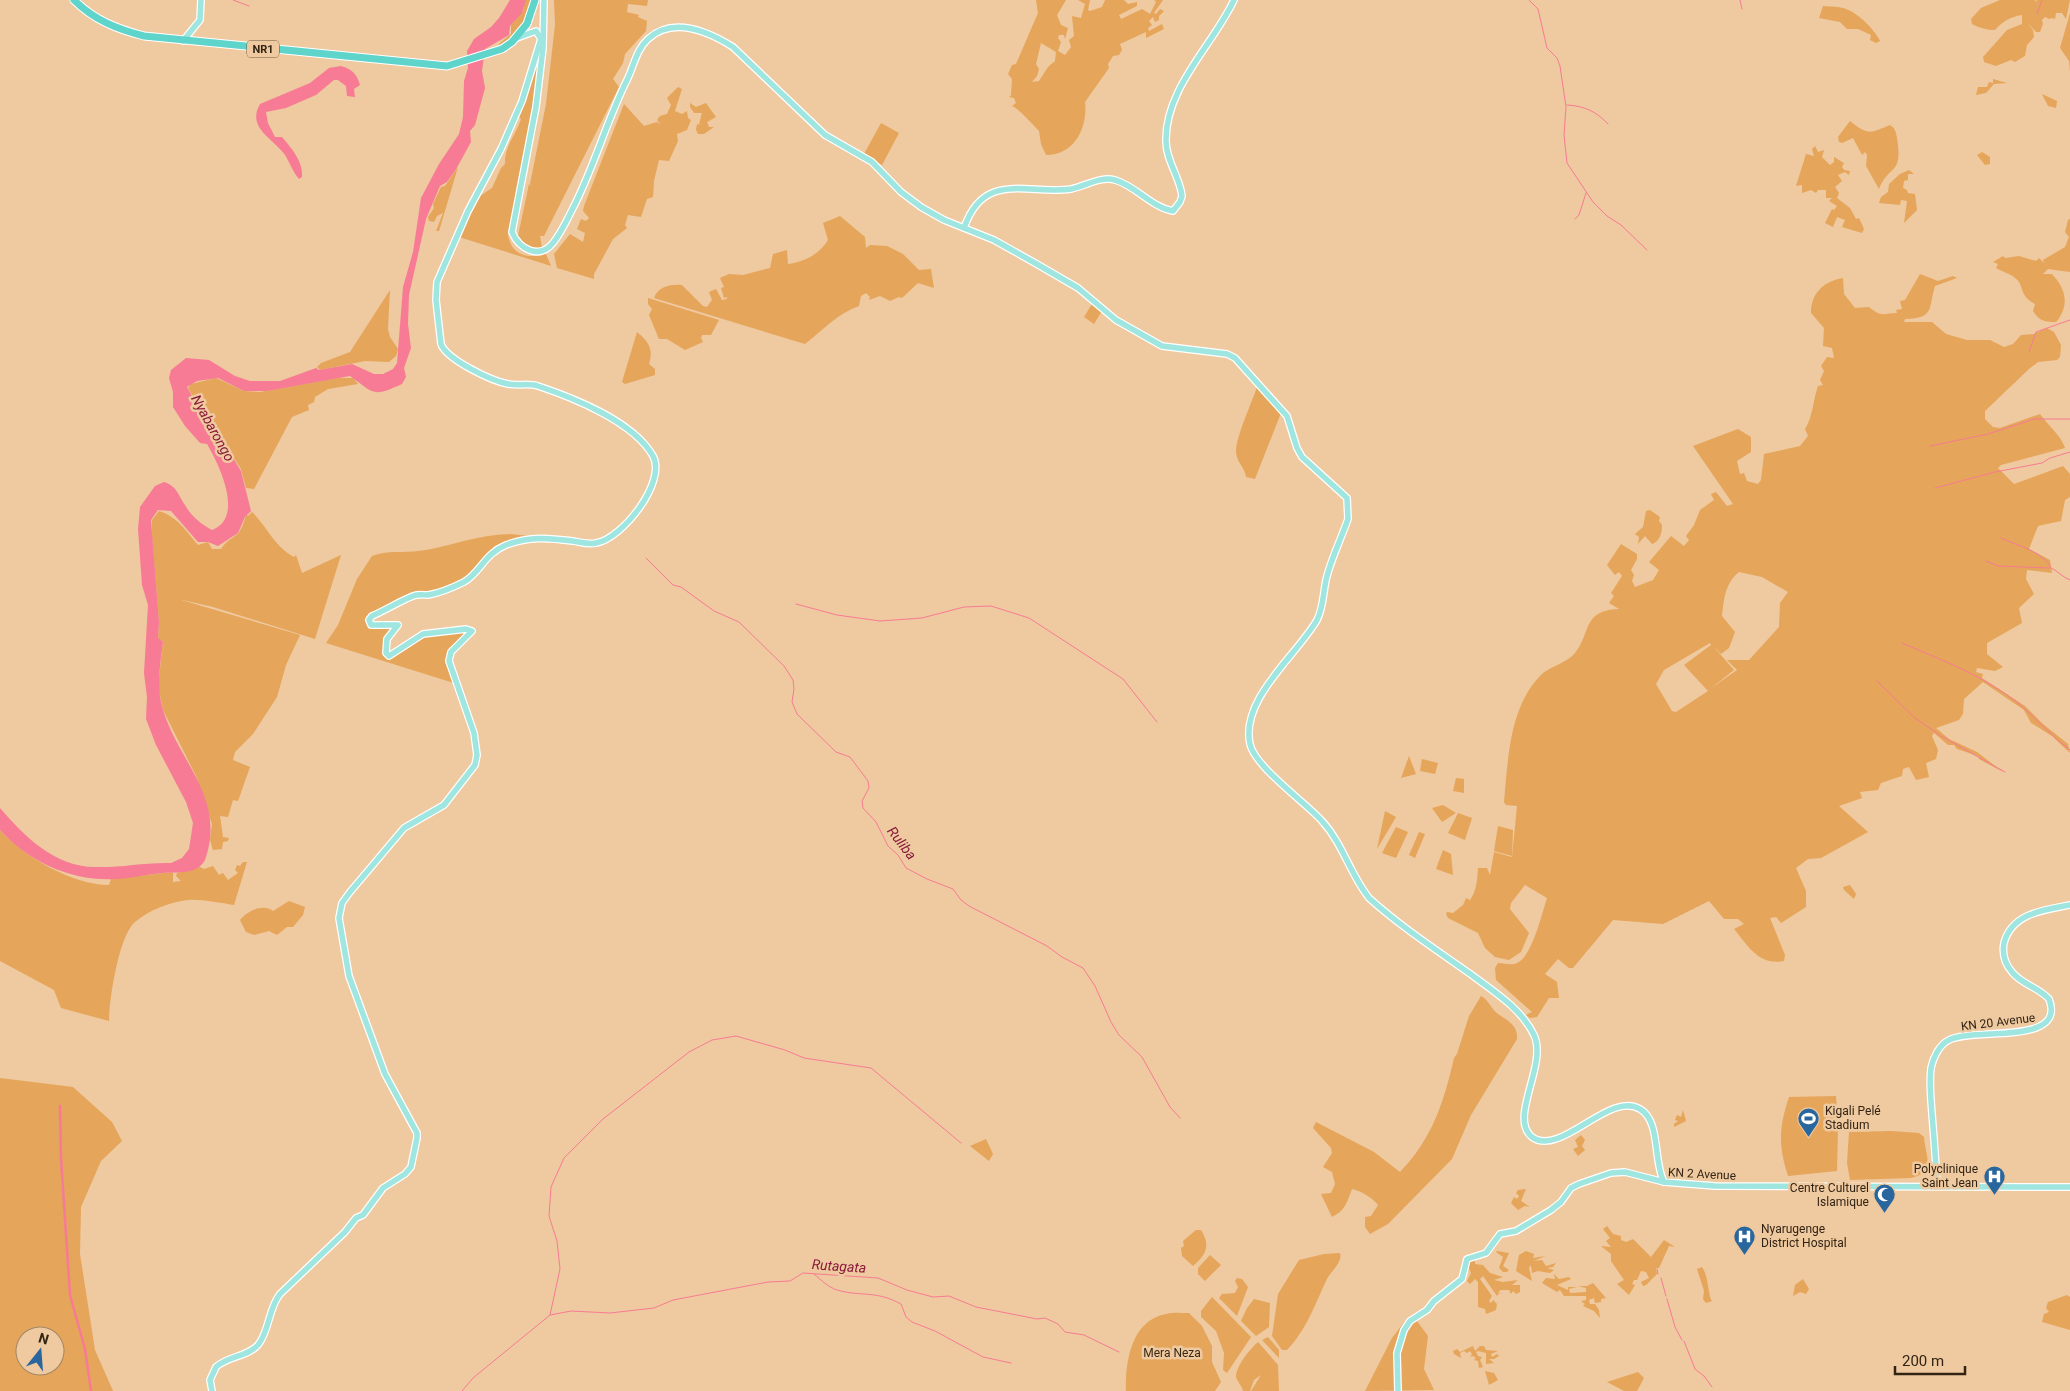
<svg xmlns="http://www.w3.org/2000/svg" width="2070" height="1391" font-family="Roboto,sans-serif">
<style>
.green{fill:#e5a55a;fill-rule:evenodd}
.water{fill:#f77b94}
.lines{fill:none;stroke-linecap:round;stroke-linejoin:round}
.stream{stroke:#f77b94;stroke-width:1}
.canal{stroke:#f77b94;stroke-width:2.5}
.major-casing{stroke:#fff;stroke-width:8}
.highway-casing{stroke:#fff;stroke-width:9}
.major{stroke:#9fe5e0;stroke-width:5.5}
.highway{stroke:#5fd4cb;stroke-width:7}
.labels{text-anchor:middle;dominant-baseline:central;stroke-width:5;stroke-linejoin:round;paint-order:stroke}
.shield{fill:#efc99f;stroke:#6b563e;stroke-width:1}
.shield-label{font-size:11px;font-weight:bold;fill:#322414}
.street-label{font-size:12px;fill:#322414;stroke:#efc99f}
.poi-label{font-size:12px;fill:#322414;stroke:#efc99f;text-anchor:start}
.park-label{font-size:12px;fill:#382917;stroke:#efc99f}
.water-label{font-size:14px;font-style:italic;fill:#88183b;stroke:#efc99f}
</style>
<rect width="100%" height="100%" fill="#efc99f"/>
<g class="green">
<path d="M 525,0 L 533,0 C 525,22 518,35 498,48 L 500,43 L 511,34 L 511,25 L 523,11 Z"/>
<path d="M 554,0 L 648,0 L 647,6 L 628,4 L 627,12 L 639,15 L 638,17 L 647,21 L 646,31 L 625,54 L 623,63 L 613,79 L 619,87 L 544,236 L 540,236 L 542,248 L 535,249 L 523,245 L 518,236 L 529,184 L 532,187 L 530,184 L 546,104 L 555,25 Z"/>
<path d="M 1036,0 L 1066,0 L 1057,15 L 1061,25 L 1068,28 L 1065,39 L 1064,35 L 1059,35 L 1058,38 L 1061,42 L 1058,51 L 1065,55 L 1071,47 L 1069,40 L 1074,36 L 1072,16 L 1081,18 L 1085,4 L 1078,0 L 1090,0 L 1088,10 L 1090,11 L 1102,7 L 1105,0 L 1124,0 L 1128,4 L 1137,2 L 1137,6 L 1119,15 L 1121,19 L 1142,9 L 1150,14 L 1156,2 L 1154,0 L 1163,0 L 1154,13 L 1156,14 L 1160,9 L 1164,11 L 1159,16 L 1159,20 L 1155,22 L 1153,17 L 1149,21 L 1152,25 L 1148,28 L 1149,31 L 1162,24 L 1164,29 L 1146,38 L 1146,32 L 1120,44 L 1122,50 L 1119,55 L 1113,56 L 1108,64 L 1109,68 L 1085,102 C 1088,127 1075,155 1046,155 L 1041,144 L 1039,131 C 1033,125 1017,107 1012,106 L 1016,103 L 1014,98 L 1009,97 L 1011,95 L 1012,79 L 1008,74 L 1012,65 L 1016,64 L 1038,13 ZM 1041,43 L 1056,52 L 1055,61 L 1048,67 L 1039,81 L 1032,82 L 1037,76 L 1039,69 L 1036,64 Z"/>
<path d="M 2000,0 L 2035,0 L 2036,2 L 2037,0 L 2070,0 L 2066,19 L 2062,13 L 2056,13 L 2055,19 L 2052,18 L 2049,19 L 2045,17 L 2042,20 L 2043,24 L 2040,32 L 2036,32 L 2027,22 L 2033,30 L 2034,37 L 2027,45 L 2025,56 L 2015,62 L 2011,60 L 1996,66 L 1984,62 L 1983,57 L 2007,30 L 2022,24 L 2022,15 C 2010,17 2003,21 1995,30 C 1988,30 1979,28 1972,24 L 1971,19 L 1981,8 Z"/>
<path d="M 1823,6 C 1831,7 1839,6 1846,9 C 1858,13 1875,30 1880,41 L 1876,43 L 1870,40 L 1871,35 L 1858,29 L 1847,29 L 1840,22 L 1819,18 Z"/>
<path d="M 2070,13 L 2070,72 L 2069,61 L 2060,48 Z"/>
<path d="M 540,59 L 532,125 L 508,235 C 512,256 527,259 546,254 L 551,266 L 459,237 L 477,198 L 492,188 L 501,168 L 505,164 C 504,147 516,135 521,119 L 518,116 Z"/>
<path d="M 1993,79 L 2007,83 L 1994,84 L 1986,93 L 1976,95 L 1978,87 L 1987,87 L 1989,82 L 1993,83 Z"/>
<path d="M 678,87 L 682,89 L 675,111 L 682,114 L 687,111 L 688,118 L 691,120 L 687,130 L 677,134 L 678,141 L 669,161 L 659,160 L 654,181 L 653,197 L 647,199 L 641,217 L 628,215 L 625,225 L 627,228 L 613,239 L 594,274 L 594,279 L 557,268 L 554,254 L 570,234 L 583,242 L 585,233 L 577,229 L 581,219 L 586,221 L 589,218 L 583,211 L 584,206 L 624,104 L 644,126 L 657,122 L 661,125 L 657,120 L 660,116 L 667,114 L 671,105 L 667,98 Z"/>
<path d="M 2042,94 L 2057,101 L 2056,108 L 2048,106 Z"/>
<path d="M 690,103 L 696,107 L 706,103 L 716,117 L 707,122 L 709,127 L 714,127 L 704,134 L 698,134 L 696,130 L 697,124 L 702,125 L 699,124 L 702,113 L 694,113 L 690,107 Z"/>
<path d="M 1850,121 C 1869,136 1870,133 1890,125 C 1895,128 1896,132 1897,138 C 1903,176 1890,163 1879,189 L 1866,166 L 1867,155 L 1865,152 L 1862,155 L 1853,138 L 1842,143 L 1839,142 L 1838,137 Z"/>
<path d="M 881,123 L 899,133 L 882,165 L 864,154 Z"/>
<path d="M 1815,146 L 1818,152 L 1824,150 L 1822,157 L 1830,165 L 1834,162 L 1834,157 L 1844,163 L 1842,167 L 1844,170 L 1850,171 L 1849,175 L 1845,172 L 1838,175 L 1842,181 L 1835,187 L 1839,193 L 1837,198 L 1850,208 L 1856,219 L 1859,218 L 1864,229 L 1862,233 L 1842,227 L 1845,220 L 1837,217 L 1833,227 L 1825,223 L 1832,209 L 1834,210 L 1837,206 L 1829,201 L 1832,198 L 1826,198 L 1826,190 L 1818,190 L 1816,193 L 1811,190 L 1802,193 L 1802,185 L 1796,186 L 1806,154 L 1814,156 L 1812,149 Z"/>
<path d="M 1982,152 L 1990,157 L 1990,164 L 1985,165 L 1977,155 Z"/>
<path d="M 458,167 L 439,231 L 436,231 L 443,213 L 437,216 L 434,222 L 429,221 L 428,217 L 434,208 L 433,204 L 441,187 L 445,186 Z"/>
<path d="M 1909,170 L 1914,174 L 1908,174 L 1908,180 L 1904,181 L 1903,188 L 1907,190 L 1908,193 L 1915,194 L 1917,210 L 1904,223 L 1907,201 L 1901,200 L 1900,205 L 1879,203 L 1881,197 L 1888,192 L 1889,184 L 1900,174 Z"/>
<path d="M 840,216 L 865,237 L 866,248 L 870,245 L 887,246 L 903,254 L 919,270 L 931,269 L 934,288 L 918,283 L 902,298 L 899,297 L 890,301 L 880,296 L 869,300 L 870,297 L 866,293 L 861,296 L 859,306 C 837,314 823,330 805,344 L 654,298 C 658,286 672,284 682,285 L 703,306 L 707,307 L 712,300 L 709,292 L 716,289 L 722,300 L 727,299 L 727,297 L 724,298 L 721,288 L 724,287 L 720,278 L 729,274 L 743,275 L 770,268 L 773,254 L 787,250 L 788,264 C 804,262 820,254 828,240 L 823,223 Z"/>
<path d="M 2070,219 L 2070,272 L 2048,269 L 2043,274 L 2052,274 C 2066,289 2070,305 2056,322 C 2045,322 2039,321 2033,311 L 2035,304 C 2018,295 2025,285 2015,278 C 2010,273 2002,272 1996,268 L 1998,264 L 1993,262 L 2003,256 L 2005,258 L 2019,256 L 2036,261 L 2039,258 L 2044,263 L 2043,260 L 2065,247 L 2069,237 L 2065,232 L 2068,220 Z"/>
<path d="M 1920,274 L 1938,281 L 1953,276 L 1957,278 L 1935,286 C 1928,309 1935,318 1905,319 L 1904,322 L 1932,322 L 1946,334 L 1967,340 L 1990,340 L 2004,347 L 2013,344 L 2021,335 L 2034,334 L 2047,328 L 2054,332 L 2061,345 L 2060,357 L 2057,360 L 2038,362 L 2029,369 L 1985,411 L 1985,419 L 1993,427 L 2000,428 L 2040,414 C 2049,427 2060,434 2065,448 L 2001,465 L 1998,468 L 2014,484 L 2063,466 L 2070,474 L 2070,497 L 2065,500 L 2061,521 L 2038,526 L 2029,549 L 2050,560 L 2052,573 L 2027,570 L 2026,579 L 2034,594 L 2019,608 L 2022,623 L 1987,643 L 1987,654 L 2003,667 L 1995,671 L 1977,668 L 1976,672 L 1983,674 L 1982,678 L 2025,706 L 2043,724 L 2068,744 L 2070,753 L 2052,736 L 2031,723 L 2024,710 L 1983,682 L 1964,699 L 1963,714 L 1959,720 L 1936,728 L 1949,739 L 1977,752 L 2003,772 L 1979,759 L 1978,756 L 1957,749 L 1954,745 L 1948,745 L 1934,733 L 1932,736 L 1938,750 L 1936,759 L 1926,763 L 1929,777 L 1916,780 L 1909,767 L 1903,769 L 1902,776 L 1881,783 L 1878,790 L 1860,792 L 1862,798 L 1839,806 L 1868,832 L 1821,858 L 1808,859 L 1796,868 L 1806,891 L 1806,907 L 1781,923 L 1776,917 L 1770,918 L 1785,955 L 1784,961 C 1759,966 1748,946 1734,929 L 1744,924 L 1738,919 L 1724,919 L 1709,901 L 1663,924 L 1613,920 L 1573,968 L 1569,968 L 1558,959 L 1545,974 L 1557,982 L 1559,998 L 1549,998 L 1537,1017 L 1530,1018 L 1526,1015 L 1532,1012 L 1496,980 L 1495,968 L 1498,963 C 1505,963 1510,966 1517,963 C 1532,957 1542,913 1547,898 L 1525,885 L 1511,903 L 1510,909 L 1529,933 L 1521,952 L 1509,960 L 1495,957 L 1485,948 L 1478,933 L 1448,918 L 1446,914 L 1447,912 L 1453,913 L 1463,905 L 1466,898 L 1470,900 C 1477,890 1477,880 1478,868 L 1487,868 L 1490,875 L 1494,852 L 1512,857 L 1517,806 L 1506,805 L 1504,802 C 1508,760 1509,708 1540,676 C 1549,666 1566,664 1575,653 C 1591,634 1582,610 1619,609 L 1609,603 L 1614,596 L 1611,593 L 1622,576 L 1619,572 L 1615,575 L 1607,565 L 1621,544 L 1637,554 L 1637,559 L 1631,570 L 1634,575 L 1632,581 L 1635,587 L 1653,580 L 1659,570 L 1649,562 L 1671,536 L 1684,546 L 1689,540 L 1686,536 L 1694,525 L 1700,510 L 1714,500 L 1711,494 L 1716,492 L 1727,506 L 1733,504 L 1693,446 L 1738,429 L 1751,437 L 1751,452 L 1737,461 L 1740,474 L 1744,473 L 1747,481 L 1758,484 L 1761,480 L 1764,454 L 1800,446 L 1808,436 L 1805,429 C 1813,417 1813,400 1818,386 L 1823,385 L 1820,380 L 1824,371 L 1821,366 L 1827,357 L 1834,358 L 1832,348 L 1823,346 L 1824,328 L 1811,313 C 1811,293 1824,281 1843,278 L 1844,294 L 1855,308 L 1869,307 C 1882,318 1884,313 1897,313 L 1896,310 L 1902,309 L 1900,301 L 1905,300 ZM 1739,572 L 1762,577 L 1788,592 L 1780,603 L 1779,627 L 1749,660 L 1727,660 L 1737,670 L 1710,689 L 1734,670 L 1713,646 L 1721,654 L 1729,648 L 1735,632 L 1722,616 C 1724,599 1725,583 1739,572 ZM 1710,643 L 1711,645 L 1684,665 L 1708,691 L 1676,712 L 1672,711 L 1656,684 L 1664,670 Z"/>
<path d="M 390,290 L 388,329 L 390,337 L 398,349 L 396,356 L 389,362 L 365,361 L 320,370 L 317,367 L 321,363 L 350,352 Z"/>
<path d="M 648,298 L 719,320 L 711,335 L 702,335 L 701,338 L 703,342 L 685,350 L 667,339 L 659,339 L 649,315 L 652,309 L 648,304 Z"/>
<path d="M 1092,304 L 1102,311 L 1094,324 L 1084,317 Z"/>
<path d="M 637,332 C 648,341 654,349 649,364 L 655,369 L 655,375 L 625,384 L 622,382 Z"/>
<path d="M 216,378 L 244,391 L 260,392 L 338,378 L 353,378 L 358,384 L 328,389 L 315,397 L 314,402 L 308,405 L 309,410 L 292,417 L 254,489 L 246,488 L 241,469 L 224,443 L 219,443 L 188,388 L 191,384 Z"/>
<path d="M 1257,387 L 1281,413 L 1255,479 L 1246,477 C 1245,467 1236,462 1236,451 C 1236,437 1252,402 1257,387 Z"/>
<path d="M 1650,510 L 1660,517 L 1659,521 L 1662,525 C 1662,533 1660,541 1652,544 L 1645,536 L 1638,544 L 1639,537 L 1635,534 L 1643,527 L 1646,511 Z"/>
<path d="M 159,511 C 178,517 186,531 198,545 L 208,542 L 212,549 L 221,549 C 233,532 239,542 246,515 L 248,516 L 252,512 C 267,527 275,547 294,557 L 296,555 L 302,573 L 341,555 L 315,639 L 213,607 L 178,599 L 300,635 L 286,665 L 277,697 L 253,734 L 235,752 L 233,760 L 250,767 L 238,801 L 233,800 L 228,817 L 220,816 L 223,837 L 229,838 L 228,841 L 223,842 L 222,849 L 213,850 L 210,840 L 212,824 L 196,776 L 163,710 L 158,686 L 163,642 L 158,639 L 159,622 L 152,536 L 152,520 Z"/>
<path d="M 511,534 L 529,536 L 506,544 L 467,578 L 436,592 L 417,594 L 368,618 L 366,623 L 369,627 L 396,626 L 384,651 L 385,656 L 391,659 L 425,635 L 468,631 L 448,655 L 457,684 L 326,643 L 338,625 L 357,579 L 372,556 C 387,550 403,553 419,551 C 449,547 479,534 511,534 Z"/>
<path d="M 1409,756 L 1416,774 L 1401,778 Z"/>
<path d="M 1422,759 L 1438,763 L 1435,774 L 1420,771 Z"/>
<path d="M 1456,778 L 1464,779 L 1464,793 L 1453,791 Z"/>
<path d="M 1443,805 L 1456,813 L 1442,822 L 1432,808 Z"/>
<path d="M 1385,811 L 1396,817 L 1377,849 Z"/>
<path d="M 1458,813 L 1472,818 L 1465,840 L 1448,833 Z"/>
<path d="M 1498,826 L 1513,830 L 1512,856 L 1494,851 Z"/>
<path d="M 1396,827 L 1408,832 L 1396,858 L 1382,853 Z"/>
<path d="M 0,830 C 24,857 73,885 109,885 L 111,879 L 164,873 L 173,873 L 173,882 L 181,881 L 176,876 L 177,873 L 200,867 L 204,869 L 213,866 L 219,875 L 223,873 L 228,880 L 238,873 L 235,870 L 237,865 L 240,866 L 243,862 L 247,862 L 234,905 C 220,903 202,899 188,900 C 170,902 149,910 135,922 C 119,935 109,1000 109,1021 L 61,1008 L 54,990 L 0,961 Z"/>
<path d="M 1419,832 L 1425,834 L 1415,858 L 1409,855 Z"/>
<path d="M 1443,850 L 1451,854 L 1453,875 L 1436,869 Z"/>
<path d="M 1850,885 L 1856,894 L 1854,899 L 1844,890 L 1843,887 Z"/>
<path d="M 289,901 L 305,907 L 303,915 L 293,927 L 287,927 L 277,935 L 269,931 L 254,935 L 246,932 L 240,920 C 247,911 263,903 273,911 Z"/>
<path d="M 1481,996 C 1489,1000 1491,1009 1498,1014 C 1508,1021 1518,1025 1517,1039 L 1471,1115 L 1452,1159 L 1388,1224 L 1370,1234 L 1365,1227 L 1365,1217 L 1371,1216 L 1378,1205 C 1373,1198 1361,1191 1352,1189 C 1347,1202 1345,1211 1332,1217 L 1321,1194 L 1331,1193 L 1335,1184 L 1332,1172 L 1323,1167 L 1332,1153 L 1331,1148 L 1313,1128 L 1316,1122 L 1374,1152 L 1400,1172 C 1432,1139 1444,1102 1454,1058 L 1457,1054 L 1469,1016 Z"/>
<path d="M 0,1078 L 73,1087 L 112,1122 L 122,1141 L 101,1161 L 81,1207 L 80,1254 L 95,1350 L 113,1391 L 0,1391 ZM 25,1336 L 55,1336 L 55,1366 L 25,1366 Z"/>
<path d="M 1836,1096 L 1838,1128 L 1837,1171 L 1788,1176 C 1778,1145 1779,1127 1789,1097 Z"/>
<path d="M 1683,1110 L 1686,1121 L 1674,1127 L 1674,1124 L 1678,1121 L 1675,1120 L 1677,1115 L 1681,1117 Z"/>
<path d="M 1891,1131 L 1919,1133 L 1924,1137 C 1925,1155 1937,1172 1911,1178 L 1850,1180 L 1847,1163 L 1849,1132 Z"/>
<path d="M 1581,1135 L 1585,1140 L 1582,1146 L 1585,1150 L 1578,1156 L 1573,1149 L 1578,1147 L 1575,1140 Z"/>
<path d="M 986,1139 L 993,1154 L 989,1161 L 970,1146 Z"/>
<path d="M 1526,1189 L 1521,1201 L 1530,1207 L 1525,1206 L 1518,1210 L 1511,1203 L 1514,1197 L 1517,1199 L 1519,1196 L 1516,1193 L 1518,1190 Z"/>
<path d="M 1607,1226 L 1613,1234 L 1621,1236 L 1621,1240 L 1626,1242 L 1633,1239 L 1651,1257 L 1664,1240 L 1675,1247 L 1669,1246 L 1659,1268 L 1656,1268 L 1657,1274 L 1646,1285 L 1643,1286 L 1641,1282 L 1649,1278 L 1646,1272 L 1641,1271 L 1637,1280 L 1634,1280 L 1632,1284 L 1635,1285 L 1629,1295 L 1617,1284 L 1624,1280 L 1611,1261 L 1611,1254 L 1601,1246 L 1611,1247 L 1606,1241 L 1610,1238 L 1603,1229 Z"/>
<path d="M 1196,1230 L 1201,1230 C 1211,1246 1206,1255 1193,1266 L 1182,1256 L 1181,1248 L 1184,1246 L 1183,1241 Z"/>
<path d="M 1497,1251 L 1509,1253 L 1503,1266 L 1509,1270 L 1507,1272 L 1503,1272 L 1499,1268 L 1503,1257 L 1496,1252 Z"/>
<path d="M 1526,1251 L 1534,1254 L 1533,1258 L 1545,1256 L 1534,1261 L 1542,1260 L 1546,1266 L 1556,1263 L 1553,1267 L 1547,1268 L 1554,1270 L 1550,1273 L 1538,1271 L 1532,1273 L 1531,1265 L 1529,1268 L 1532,1281 L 1516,1271 L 1519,1255 Z"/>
<path d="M 1340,1253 C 1343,1262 1331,1271 1327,1279 C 1315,1304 1307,1329 1287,1350 L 1282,1350 L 1272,1336 L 1278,1294 L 1299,1260 L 1324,1254 Z"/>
<path d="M 1210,1255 L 1221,1265 L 1205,1281 L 1198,1274 L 1198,1268 Z"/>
<path d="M 1471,1259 L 1475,1259 L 1475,1264 L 1483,1265 L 1490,1273 L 1503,1277 L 1494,1280 L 1503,1282 L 1518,1280 L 1512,1285 L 1520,1285 L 1520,1292 L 1516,1294 L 1513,1291 L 1511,1294 L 1509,1290 L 1501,1290 L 1498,1292 L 1503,1294 L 1499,1293 L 1497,1296 L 1483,1276 L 1480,1279 L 1492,1296 L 1489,1301 L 1491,1303 L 1493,1300 L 1497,1304 L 1496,1310 L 1486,1314 L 1485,1309 L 1478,1307 L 1478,1282 L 1475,1279 L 1470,1284 L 1467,1281 L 1471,1273 L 1468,1266 Z"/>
<path d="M 1702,1267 C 1709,1277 1708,1296 1712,1301 L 1706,1303 L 1703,1299 L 1704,1291 L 1697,1269 Z"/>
<path d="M 1554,1274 L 1559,1279 L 1569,1277 L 1571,1279 L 1557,1285 L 1568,1290 L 1568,1287 L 1577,1287 L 1569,1289 L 1570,1293 L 1586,1292 L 1586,1288 L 1578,1286 L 1587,1286 L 1593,1283 L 1606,1298 L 1601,1299 L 1601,1302 L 1595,1303 L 1594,1298 L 1589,1300 L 1590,1304 L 1595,1304 L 1599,1310 L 1600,1318 L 1594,1311 L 1583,1306 L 1585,1304 L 1581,1301 L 1586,1300 L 1586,1296 L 1564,1296 L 1560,1290 L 1557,1292 L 1542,1283 L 1546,1278 L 1555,1279 Z"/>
<path d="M 1237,1278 L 1242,1279 L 1248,1287 L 1237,1316 L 1219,1298 L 1222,1294 L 1235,1293 L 1238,1287 L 1235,1281 Z"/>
<path d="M 1803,1279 L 1809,1289 L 1806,1294 L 1800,1292 L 1793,1296 L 1795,1285 Z"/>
<path d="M 2067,1295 L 2070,1297 L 2070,1330 L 2042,1322 L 2044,1314 L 2049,1312 L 2046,1308 L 2048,1302 Z"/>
<path d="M 1212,1297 L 1251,1337 L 1227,1373 L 1223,1370 L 1224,1353 L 1216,1331 L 1201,1317 L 1201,1311 Z"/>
<path d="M 1254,1299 L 1270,1303 L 1269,1327 L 1256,1336 L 1241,1321 L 1247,1308 Z"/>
<path d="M 1189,1313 L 1202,1326 L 1212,1346 L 1212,1362 L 1221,1382 L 1215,1391 L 1126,1391 C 1125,1363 1131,1320 1166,1314 C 1173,1312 1182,1313 1189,1313 Z"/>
<path d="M 1405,1321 L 1417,1321 L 1428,1336 L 1424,1369 L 1434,1390 L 1365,1391 L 1392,1338 Z"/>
<path d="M 1268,1337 L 1279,1350 L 1279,1358 L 1262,1340 Z"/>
<path d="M 1258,1342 L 1278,1365 L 1279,1391 L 1251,1391 L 1261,1375 L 1254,1380 L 1250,1391 L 1243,1391 C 1242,1386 1237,1381 1236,1377 C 1236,1366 1250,1349 1258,1342 Z"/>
<path d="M 1473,1346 L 1475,1351 L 1480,1346 L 1484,1346 L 1486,1350 L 1498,1351 L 1491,1354 L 1492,1357 L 1497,1354 L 1499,1356 L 1494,1359 L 1489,1359 L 1494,1363 L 1486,1364 L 1486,1353 L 1478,1351 L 1476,1352 L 1478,1356 L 1482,1357 L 1480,1360 L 1483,1367 L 1479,1368 L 1478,1361 L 1474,1360 L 1476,1358 L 1473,1356 L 1470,1357 L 1472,1354 L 1470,1351 L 1467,1353 L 1464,1351 L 1460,1353 L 1461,1358 L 1454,1354 L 1453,1351 L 1457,1349 L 1460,1352 Z"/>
<path d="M 1485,1371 L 1494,1373 L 1498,1380 L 1489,1385 Z"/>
<path d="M 1638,1372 L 1644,1378 L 1637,1391 L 1624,1391 L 1607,1382 Z"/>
</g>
<g class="water">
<path d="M 510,0 L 526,0 L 522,13 L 510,26 L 509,35 L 485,49 L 482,71 L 485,88 L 475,125 L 470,131 L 471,142 L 455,171 L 447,182 L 440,186 L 426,219 L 409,295 L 408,324 L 411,348 L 404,368 L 406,377 L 402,384 C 372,398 374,393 350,376 L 267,391 L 244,391 L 218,378 L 197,381 L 187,387 L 218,443 L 224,443 L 241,471 L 251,511 L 245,517 L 238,533 L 218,546 L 208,542 L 198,542 L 171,511 L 158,510 L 151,520 L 159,622 L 158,638 L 163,642 C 160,666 156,687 163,710 C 179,762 225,797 206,857 C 201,875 177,872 163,873 C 148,874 133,878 118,879 C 73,882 30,863 0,830 L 0,808 C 24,836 55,867 95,867 C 120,868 145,862 171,863 L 182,858 L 189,849 L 193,823 L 186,802 L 156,745 L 146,719 L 147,697 L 144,673 L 148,605 L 142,585 L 138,529 L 140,507 L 155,486 L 164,482 C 177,486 178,495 185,505 C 191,516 201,524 212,530 C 245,518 219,464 207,444 L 200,443 L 185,426 L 173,407 L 173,392 L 169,378 L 171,370 L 186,358 L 209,360 L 235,376 L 250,381 L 280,381 L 316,368 L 319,370 L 352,364 L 374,374 L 383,374 L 393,369 L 397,363 L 403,287 L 413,252 L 421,198 L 439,164 L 459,134 L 463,117 L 464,81 L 468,68 L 467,51 L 474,39 L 491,27 L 499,18 Z"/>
<path d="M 341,66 C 352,69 357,74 360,85 L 354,89 L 355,97 L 347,96 L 346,86 L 338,80 L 334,80 L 316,95 L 286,108 L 266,112 L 268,123 L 275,137 L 282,137 C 292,149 303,161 302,177 L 299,179 C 293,172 290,163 285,155 C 274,139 246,128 260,104 L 310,83 L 329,68 Z"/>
</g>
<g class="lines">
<g class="stream">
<path d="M 233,0 L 249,6"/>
<path d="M 1529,0 L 1538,9 L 1547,48 L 1557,58 L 1560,66 L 1566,107 L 1564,135 L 1567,163 L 1593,202 L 1607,216 L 1621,225 L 1647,250"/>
<path d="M 1740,0 L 1742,9"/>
<path d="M 2037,14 L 2042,0"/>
<path d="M 1567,105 C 1584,106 1596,111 1608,124"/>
<path d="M 1575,219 L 1579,215 L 1586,193"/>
<path d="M 2029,352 L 2036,332 L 2070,320"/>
<path d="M 1930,446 L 1988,434 L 2034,419 L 2070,419"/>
<path d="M 1935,488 L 1995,472 L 2042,463 L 2050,458 L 2070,452"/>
<path d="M 2001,538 C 2016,545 2044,552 2051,568 C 2058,571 2062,577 2070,580"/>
<path d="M 646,558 L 673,585 L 681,587 L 714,611 L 739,622 L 784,666 L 793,680 L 794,689 L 792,702 L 797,714 L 836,752 L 850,757 L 868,781 L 869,788 L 862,801 L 863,808 L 876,822 L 888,846 L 898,855 L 906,868 L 927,879 L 953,889 L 961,900 L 969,906 L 1047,946 L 1062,957 L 1083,968 L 1095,986 L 1111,1022 L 1119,1035 L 1142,1057 L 1170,1107 L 1180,1118"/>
<path d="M 1986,561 L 1998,566 L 2049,568"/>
<path d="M 796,604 L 837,615 L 880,621 L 922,618 L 964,607 L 991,606 L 1029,618 L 1123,679 L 1157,722"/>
<path d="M 1902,643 C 1942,660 1984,676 2018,703 C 2036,718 2051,736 2070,750"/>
<path d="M 1877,681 L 1915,718 L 1941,736 L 2005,772"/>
<path d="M 1657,1269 L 1658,1274"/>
<path d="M 814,1274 C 821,1280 828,1287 837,1290 C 862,1297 875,1290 901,1304 L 906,1317 L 912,1322 L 935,1331 L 983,1357 L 1011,1363"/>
<path d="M 1661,1278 L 1666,1296"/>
<path d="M 1667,1299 L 1675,1327 L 1682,1340"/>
<path d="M 550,1315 L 571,1311 L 610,1313 L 654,1308 L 673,1300 L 768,1282 L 790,1281 L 803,1273 L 878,1278 L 907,1290 L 933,1297 L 949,1296 L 976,1307 L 1037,1319 L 1045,1318 L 1058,1324 L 1065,1332 L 1084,1335 L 1119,1352"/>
<path d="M 1684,1341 L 1695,1369 L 1704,1376 L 1712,1387"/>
<path d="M 462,1391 L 473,1378 L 550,1315 L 560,1269 L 557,1241 L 549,1216 L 551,1187 L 564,1158 L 603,1119 L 689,1052 L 712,1040 L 736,1036 L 785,1050 L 804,1058 L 871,1068 L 961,1143"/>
</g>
<path class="canal" d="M 60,1106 L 61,1158 L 70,1295 L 85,1349 L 91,1391"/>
<defs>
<g id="major">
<path d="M 544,0 L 543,48 L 536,107 L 512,232 C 519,249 539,260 553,243 C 561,233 567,220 572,210 C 594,168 606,122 627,80 C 634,66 636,50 648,39 C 673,16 709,32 733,47 L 825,135 L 872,162 L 901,192 L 921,207 L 944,220 L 994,240 L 1035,263 L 1078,288 L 1116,320 L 1162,346 L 1227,354 L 1235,358 L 1287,416 L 1297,448 L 1302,457 L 1347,498 L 1348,519 C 1341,539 1332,557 1327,576 C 1323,590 1324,607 1317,620 C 1297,655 1240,699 1250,744 C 1255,767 1305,802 1322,821 C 1343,844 1350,874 1369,898 C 1400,926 1435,949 1469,973 C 1493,991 1521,1008 1534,1035 C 1548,1065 1508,1118 1532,1137 C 1560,1158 1610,1090 1640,1109 C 1661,1121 1653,1162 1664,1182"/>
<path d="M 183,41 L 200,20 L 201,0"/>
<path d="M 964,228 C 984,170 1027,195 1071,189 C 1086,186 1100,176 1115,180 C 1136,186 1151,207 1173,211 L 1180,202 L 1182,196 C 1180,177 1166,161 1166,141 C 1165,88 1213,45 1234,0"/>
<path d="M 1937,1186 C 1936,1162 1934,1138 1932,1114 C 1931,1099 1929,1084 1931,1068 C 1933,1058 1939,1045 1949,1040 C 1974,1027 2067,1046 2049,999 C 2038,987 2021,984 2012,972 C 2005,964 2002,954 2004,943 C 2012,913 2044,910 2070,905"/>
<path d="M 212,1391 L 210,1380 L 216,1367 C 228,1356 247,1357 258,1345 C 270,1330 268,1309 280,1294 L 345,1232 L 356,1218 L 363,1215 L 383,1188 L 405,1174 L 411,1167 L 417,1138 L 417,1133 L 385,1074 L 349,976 L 339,918 L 342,903 L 350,892 L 404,828 L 444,805 L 475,765 L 477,755 L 474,733 L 449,661 L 451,652 L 472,631 L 466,629 L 423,634 L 389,656 L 386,653 L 387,639 L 398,625 L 371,625 L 369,620 L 372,616 C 386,610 400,601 413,596 C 418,594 423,595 428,595 C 440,593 454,587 464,582 C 481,572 484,554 506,545 C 530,536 549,538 573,541 C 580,542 589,545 596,543 C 622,539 667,482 653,456 C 634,422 574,398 538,386 C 529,383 518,386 508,384 C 492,381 447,360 441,344 L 436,300 L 437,282 L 468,211 L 501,149 L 522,101 L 541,39 L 536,31 L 514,39"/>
<path d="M 1398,1391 L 1397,1353 L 1404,1330 L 1410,1321 L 1427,1310 L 1434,1301 L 1462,1279 L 1467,1259 L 1486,1253 L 1500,1234 L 1516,1231 L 1551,1210 L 1561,1202 L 1571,1188 L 1579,1184 L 1611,1173 L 1625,1172 L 1664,1182 L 1715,1186 L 2070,1187"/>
</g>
<path id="highway" d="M 74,0 C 94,20 117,29 144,36 L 447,66 L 502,49 L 512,42 L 527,24 L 535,0"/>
</defs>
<use href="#major" class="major-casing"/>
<use href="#highway" class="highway-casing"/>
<use href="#major" class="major"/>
<use href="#highway" class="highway"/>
</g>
<defs>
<symbol id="stadium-pin" viewBox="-11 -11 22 30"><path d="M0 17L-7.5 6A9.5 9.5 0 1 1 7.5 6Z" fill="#29669d" stroke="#efc99f"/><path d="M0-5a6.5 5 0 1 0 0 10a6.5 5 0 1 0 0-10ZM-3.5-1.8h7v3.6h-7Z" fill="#fff"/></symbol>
<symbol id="hospital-pin" viewBox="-11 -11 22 30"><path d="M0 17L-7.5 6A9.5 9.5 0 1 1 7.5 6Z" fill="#29669d" stroke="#efc99f"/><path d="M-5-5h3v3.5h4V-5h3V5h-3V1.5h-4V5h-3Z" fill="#fff"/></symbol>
<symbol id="mosque-pin" viewBox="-11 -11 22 30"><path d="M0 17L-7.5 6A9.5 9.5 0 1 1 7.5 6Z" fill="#29669d" stroke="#efc99f"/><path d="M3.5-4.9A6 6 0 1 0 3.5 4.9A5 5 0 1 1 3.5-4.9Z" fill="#fff"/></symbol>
</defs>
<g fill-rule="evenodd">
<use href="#stadium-pin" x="1796" y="1106" width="25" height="34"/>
<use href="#hospital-pin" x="1982" y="1164" width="25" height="34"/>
<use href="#mosque-pin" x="1872" y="1182" width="25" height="34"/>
<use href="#hospital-pin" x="1732" y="1224" width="25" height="34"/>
</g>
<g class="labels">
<rect class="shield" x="247" y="40.5" width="32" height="17" rx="4"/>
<g class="shield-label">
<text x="263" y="49">NR1</text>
</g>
<g class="street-label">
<text transform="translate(1998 1022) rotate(-7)">KN 20 Avenue</text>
<text transform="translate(1702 1174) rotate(3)">KN 2 Avenue</text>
</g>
<g class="poi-label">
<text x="1825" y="1111">Kigali Pelé<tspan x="1825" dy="14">Stadium</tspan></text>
<text x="1978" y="1169" text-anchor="end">Polyclinique<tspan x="1978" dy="14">Saint Jean</tspan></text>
<text x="1869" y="1188" text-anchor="end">Centre Culturel<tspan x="1869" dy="14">Islamique</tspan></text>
<text x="1761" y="1229">Nyarugenge<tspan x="1761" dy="14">District Hospital</tspan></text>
</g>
<g class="park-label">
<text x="1172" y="1353">Mera Neza</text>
</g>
<g class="water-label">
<text transform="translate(213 428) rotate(61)">Nyabarongo</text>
<text transform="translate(902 843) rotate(52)">Ruliba</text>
<text transform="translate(839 1266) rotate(4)">Rutagata</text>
</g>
</g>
<g transform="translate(40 1351) rotate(17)"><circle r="24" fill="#efc99f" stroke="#a38767"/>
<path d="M0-4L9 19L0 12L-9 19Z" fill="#29669d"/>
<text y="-8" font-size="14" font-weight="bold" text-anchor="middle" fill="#322414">N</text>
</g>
<path d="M1895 1366v8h70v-8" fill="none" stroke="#322414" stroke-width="2.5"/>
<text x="1902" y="1366" font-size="15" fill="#322414" stroke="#efc99f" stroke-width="4" paint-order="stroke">200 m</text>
</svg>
